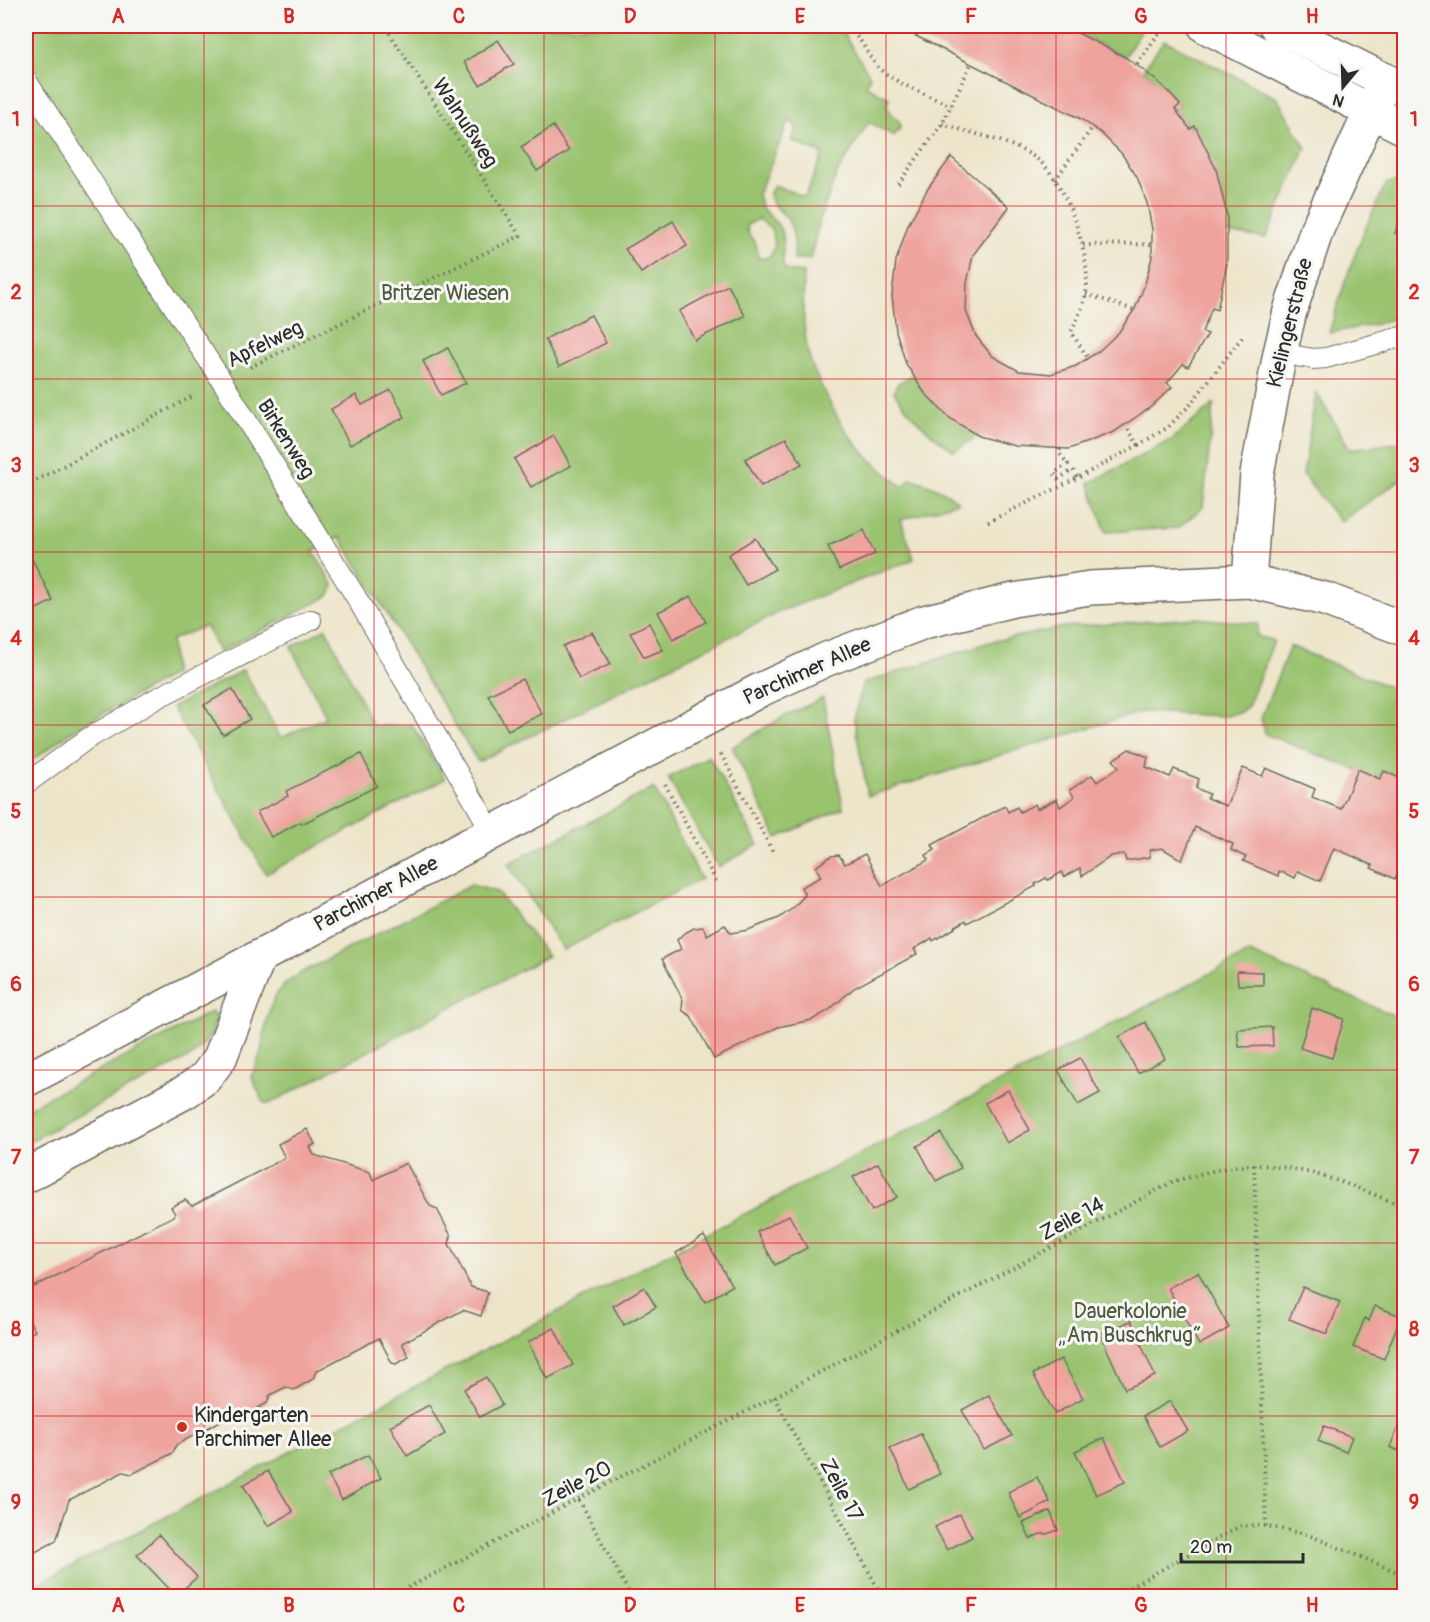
<svg xmlns="http://www.w3.org/2000/svg" width="1430" height="1622" font-family="Pangolin,sans-serif">
<style>
.green{fill:#9ac36f;stroke:#62774d;stroke-width:1.5;fill-rule:evenodd}
.building{fill:#eea39c}
.lines{fill:none;stroke-linecap:round;stroke-linejoin:round}
.service-casing{stroke:#6f6c62;stroke-width:22}
.minor-casing{stroke:#6f6c62;stroke-width:36}
.path{stroke:#6f6c62;stroke-width:4;stroke-dasharray:1.5 4.5;stroke-linecap:butt}
.service{stroke:#fff;stroke-width:20}
.minor{stroke:#fff;stroke-width:33}
.grid{fill:none;stroke:#d62828;stroke-width:1.5;stroke-opacity:0.55}
.poi-dot{fill:#c8321e;stroke:#f6f6f2;stroke-width:2}
.labels{text-anchor:middle;dominant-baseline:central;stroke-width:6;stroke-linejoin:round;paint-order:stroke}
.street-label{font-size:21px;fill:#2b2b2b;stroke:#f6f6f2}
.park-label{font-size:21px;fill:#4c593f;stroke:#f6f6f2}
.poi-label{font-size:21px;fill:#2b2b2b;stroke:#f6f6f2;text-anchor:start}
.neatline{fill:none;stroke:#d62828;stroke-width:2}
.grid-label{font-size:20px;text-anchor:middle;font-weight:bold;fill:#d62828}
</style>
<rect width="100%" height="100%" fill="#f6f6f2"/>
<filter id="ink" filterUnits="userSpaceOnUse"><feTurbulence type="fractalNoise" baseFrequency=".0167" numOctaves="2"/><feDisplacementMap in="SourceGraphic" scale="12" xChannelSelector="R" yChannelSelector="G"/><feConvolveMatrix kernelMatrix="1 2 1 2 8 2 1 2 1" color-interpolation-filters="sRGB"/></filter>
<filter id="wash" filterUnits="userSpaceOnUse"><feTurbulence type="fractalNoise" baseFrequency=".008" numOctaves="4" result="noise"/><feDisplacementMap in="SourceGraphic" scale="24" xChannelSelector="R" yChannelSelector="G"/><feGaussianBlur stdDeviation="1.35" result="paint"/><feColorMatrix in="noise" values="0 0 0 0 0 0 0 0 0 0 0 0 0 0 0 0 0 1.4 0 .05"/><feComposite in="paint" operator="in"/></filter>
<g filter="url(#wash)">
<rect width="100%" height="100%" fill="#ede5c9"/>
<g class="green">
<path d="M 26,26 L 826,26 L 844,34 L 870,76 L 866,86 L 889,98 L 887,105 L 890,113 L 900,122 L 900,128 L 894,136 L 869,122 L 837,173 L 821,216 L 810,259 L 794,260 C 795,245 795,229 786,217 C 780,210 771,205 769,195 L 774,185 L 805,197 L 823,154 L 792,141 L 797,127 L 789,121 L 758,194 L 761,207 L 778,225 L 783,235 L 783,266 L 787,271 L 804,273 C 803,300 802,329 809,355 C 811,367 818,379 823,389 C 844,435 864,457 903,487 L 911,478 C 927,484 945,490 958,502 L 901,520 L 914,559 L 784,610 L 478,762 L 340,537 L 313,551 L 334,586 L 329,596 L 219,652 L 205,626 L 171,640 L 174,674 L 72,731 L 26,765 ZM 758,219 L 771,228 L 775,246 L 769,257 L 759,259 L 755,242 L 748,234 L 747,225 Z"/>
<path d="M 1064,26 L 1135,26 L 1142,29 L 1125,57 Z"/>
<path d="M 1164,40 L 1277,98 L 1306,148 L 1266,238 L 1227,233 C 1227,193 1212,161 1195,126 L 1190,129 L 1175,109 L 1180,105 L 1163,86 L 1143,70 Z"/>
<path d="M 1404,181 L 1404,315 L 1377,324 L 1329,333 C 1344,281 1362,230 1387,183 Z"/>
<path d="M 913,375 L 978,436 L 954,451 C 926,431 914,420 894,392 L 897,384 Z"/>
<path d="M 1316,392 L 1350,449 L 1404,442 L 1404,477 L 1340,522 L 1303,475 Z"/>
<path d="M 1214,404 L 1203,507 L 1178,528 L 1106,532 L 1089,483 L 1171,440 Z"/>
<path d="M 1198,618 L 1258,624 L 1257,636 L 1274,641 L 1248,706 L 1243,711 L 1226,716 L 1141,712 L 868,796 L 854,719 L 863,683 L 990,642 L 1064,627 Z"/>
<path d="M 326,628 L 373,726 L 412,725 L 445,779 L 266,874 L 172,707 L 243,670 L 281,738 L 326,717 L 291,647 Z"/>
<path d="M 1290,646 L 1404,693 L 1404,780 L 1384,771 L 1380,779 L 1265,734 L 1261,718 Z"/>
<path d="M 823,698 L 843,808 L 777,838 L 732,747 L 785,716 Z"/>
<path d="M 709,756 L 758,845 L 718,867 L 668,778 Z"/>
<path d="M 654,788 L 701,879 L 563,950 L 508,864 Z"/>
<path d="M 471,885 L 497,892 L 548,956 L 269,1104 L 264,1103 L 251,1076 C 268,1049 261,1014 280,989 C 285,983 293,979 299,974 Z"/>
<path d="M 1250,953 L 1404,1020 L 1404,1596 L 26,1596 L 26,1590 L 758,1207 Z"/>
<path d="M 211,1012 L 216,1016 C 216,1033 203,1045 192,1056 L 26,1143 L 26,1109 Z"/>
</g>
<g id="blocks">
<g class="building">
<path d="M 896,26 L 1064,26 L 1125,57 L 1143,70 L 1163,86 L 1180,105 L 1175,109 L 1190,129 L 1195,126 L 1216,169 L 1227,215 L 1227,263 L 1217,310 L 1212,308 L 1202,332 L 1208,334 L 1188,367 L 1183,364 L 1167,383 L 1172,387 L 1152,406 L 1114,432 L 1069,449 L 1015,446 L 978,436 L 948,417 L 924,392 L 906,364 L 896,331 L 892,296 L 896,261 L 908,225 L 927,190 L 951,157 L 1009,207 L 973,255 L 967,283 L 966,311 L 976,336 L 992,356 L 1019,371 L 1051,374 L 1076,366 L 1099,351 L 1119,332 L 1135,309 L 1145,284 L 1152,257 L 1152,229 L 1147,203 L 1137,177 L 1122,154 L 1101,133 L 1081,119 Z"/>
<path d="M 498,40 L 514,64 L 480,85 L 464,62 Z"/>
<path d="M 553,126 L 569,151 L 537,171 L 521,147 Z"/>
<path d="M 1404,208 L 1404,236 L 1395,233 Z"/>
<path d="M 673,221 L 687,246 L 641,273 L 625,249 Z"/>
<path d="M 728,285 L 745,316 L 695,340 L 679,311 Z"/>
<path d="M 591,315 L 606,343 L 559,367 L 545,339 Z"/>
<path d="M 448,348 L 466,383 L 441,395 L 423,361 Z"/>
<path d="M 391,390 L 405,417 L 350,445 L 331,409 L 356,395 L 362,405 Z"/>
<path d="M 554,436 L 571,466 L 531,487 L 514,459 Z"/>
<path d="M 786,438 L 802,464 L 761,486 L 745,459 Z"/>
<path d="M 864,530 L 875,554 L 839,570 L 828,546 Z"/>
<path d="M 755,538 L 775,569 L 746,585 L 728,555 Z"/>
<path d="M 33,561 L 53,601 L 26,614 L 26,565 Z"/>
<path d="M 691,596 L 706,622 L 673,639 L 658,612 Z"/>
<path d="M 649,623 L 663,650 L 644,657 L 630,633 Z"/>
<path d="M 592,632 L 611,664 L 579,679 L 563,646 Z"/>
<path d="M 522,679 L 542,714 L 508,730 L 488,695 Z"/>
<path d="M 232,689 L 250,719 L 223,735 L 204,705 Z"/>
<path d="M 1129,749 L 1148,757 L 1146,767 L 1170,777 L 1174,769 L 1199,779 L 1196,788 L 1209,794 L 1207,798 L 1226,806 L 1243,768 L 1262,776 L 1266,768 L 1315,789 L 1312,797 L 1341,809 L 1358,769 L 1380,779 L 1384,771 L 1404,780 L 1404,878 L 1397,874 L 1395,879 L 1371,868 L 1373,865 L 1334,848 L 1320,881 L 1298,871 L 1295,878 L 1279,871 L 1278,876 L 1243,861 L 1246,857 L 1231,850 L 1233,844 L 1195,827 L 1182,860 L 1162,848 L 1150,850 L 1150,857 L 1126,861 L 1124,854 L 1111,856 L 1082,876 L 1080,868 L 1064,877 L 1062,872 L 1048,880 L 1046,878 L 1035,884 L 1036,886 L 967,923 L 966,920 L 954,927 L 955,928 L 933,941 L 932,938 L 926,942 L 914,949 L 917,954 L 854,988 L 828,1011 L 812,1020 L 778,1027 L 714,1059 L 691,1016 L 683,1011 L 682,1005 L 683,1000 L 662,959 L 681,949 L 677,940 L 683,934 L 694,928 L 703,927 L 707,935 L 725,925 L 731,933 L 748,930 L 779,918 L 793,908 L 805,895 L 801,887 L 821,877 L 816,867 L 831,856 L 839,855 L 845,864 L 865,854 L 882,886 L 928,860 L 926,855 L 935,850 L 932,845 L 1005,806 L 1008,812 L 1017,807 L 1020,812 L 1035,804 L 1037,809 L 1057,799 L 1060,807 L 1074,797 L 1070,790 L 1092,775 L 1097,782 L 1119,767 L 1113,760 Z"/>
<path d="M 361,754 L 377,786 L 302,824 L 301,822 L 271,837 L 257,812 L 288,796 L 286,791 Z"/>
<path d="M 1237,971 L 1263,972 L 1263,985 L 1238,985 Z"/>
<path d="M 1312,1008 L 1344,1019 L 1332,1058 L 1300,1048 Z"/>
<path d="M 1145,1022 L 1165,1059 L 1138,1073 L 1119,1037 Z"/>
<path d="M 1272,1027 L 1273,1046 L 1239,1047 L 1237,1029 Z"/>
<path d="M 1080,1058 L 1100,1093 L 1078,1105 L 1058,1070 Z"/>
<path d="M 1008,1090 L 1030,1130 L 1007,1143 L 985,1103 Z"/>
<path d="M 307,1129 L 315,1144 L 310,1147 L 314,1155 L 370,1172 L 373,1180 L 406,1163 L 430,1206 L 437,1209 L 451,1236 L 449,1244 L 471,1287 L 488,1292 L 481,1316 L 463,1310 L 402,1343 L 409,1357 L 396,1364 L 392,1363 L 379,1338 L 316,1371 L 313,1379 L 294,1390 L 286,1387 L 270,1395 L 267,1403 L 253,1411 L 239,1411 L 176,1445 L 173,1453 L 132,1474 L 123,1472 L 69,1500 L 56,1541 L 26,1557 L 26,1336 L 35,1331 L 26,1314 L 26,1291 L 174,1216 L 175,1214 L 171,1207 L 185,1200 L 192,1206 L 285,1158 L 278,1144 Z"/>
<path d="M 941,1133 L 961,1168 L 936,1181 L 917,1146 Z"/>
<path d="M 878,1163 L 897,1197 L 872,1211 L 853,1177 Z"/>
<path d="M 789,1215 L 807,1248 L 775,1265 L 757,1232 Z"/>
<path d="M 704,1236 L 732,1286 L 705,1302 L 676,1253 Z"/>
<path d="M 1198,1272 L 1229,1328 L 1199,1345 L 1168,1288 Z"/>
<path d="M 644,1287 L 656,1307 L 624,1325 L 613,1306 Z"/>
<path d="M 1303,1287 L 1340,1302 L 1327,1334 L 1289,1319 Z"/>
<path d="M 1375,1306 L 1401,1316 L 1384,1359 L 1353,1347 L 1365,1318 L 1369,1321 Z"/>
<path d="M 1131,1321 L 1155,1376 L 1125,1389 L 1100,1334 Z"/>
<path d="M 554,1328 L 573,1365 L 547,1379 L 528,1342 Z"/>
<path d="M 1061,1359 L 1083,1398 L 1055,1414 L 1033,1374 Z"/>
<path d="M 486,1377 L 502,1405 L 480,1417 L 464,1389 Z"/>
<path d="M 989,1395 L 1012,1436 L 984,1450 L 962,1410 Z"/>
<path d="M 1170,1401 L 1188,1431 L 1160,1447 L 1143,1416 Z"/>
<path d="M 429,1405 L 445,1434 L 407,1456 L 390,1426 Z"/>
<path d="M 1402,1417 L 1404,1419 L 1404,1453 L 1390,1447 Z"/>
<path d="M 1324,1426 L 1352,1437 L 1346,1452 L 1318,1441 Z"/>
<path d="M 921,1434 L 940,1474 L 909,1489 L 890,1448 Z"/>
<path d="M 1104,1438 L 1125,1482 L 1096,1495 L 1075,1451 Z"/>
<path d="M 368,1455 L 381,1478 L 342,1500 L 328,1475 Z"/>
<path d="M 268,1471 L 293,1512 L 268,1526 L 243,1485 Z"/>
<path d="M 1037,1477 L 1050,1502 L 1020,1518 L 1008,1492 Z"/>
<path d="M 1050,1511 L 1058,1530 L 1047,1534 L 1040,1534 L 1030,1539 L 1023,1523 Z"/>
<path d="M 960,1514 L 972,1537 L 947,1550 L 935,1527 Z"/>
<path d="M 159,1535 L 197,1577 L 176,1596 L 137,1555 Z"/>
</g>
</g>
</g>
<g filter="url(#ink)">
<use href="#blocks" fill-opacity="0" stroke="#6f6c62" stroke-width="1.5"/>
<g class="lines">
<defs>
<g id="service">
<path d="M 26,80 L 222,381 L 356,597 L 492,832"/>
<path d="M 1280,353 L 1313,359 L 1326,358 L 1404,336"/>
<path d="M 26,784 L 87,739 L 159,697 L 311,620"/>
</g>
<g id="minor">
<path d="M 1205,26 L 1404,128"/>
<path d="M 1276,26 L 1403,89"/>
<path d="M 1249,581 L 1257,474 L 1280,353 L 1290,311 L 1317,229 L 1385,80"/>
<path d="M 259,957 L 760,690 L 827,659 L 924,622 L 1013,600 L 1090,588 L 1249,581 L 1325,599 L 1404,629"/>
<path d="M 26,1080 L 259,957 L 220,1058 L 205,1078 L 185,1092 L 26,1176"/>
</g>
</defs>
<use href="#service" class="service-casing"/>
<use href="#minor" class="minor-casing"/>
<g class="path">
<path d="M 842,26 C 867,38 867,61 886,74 C 905,87 930,96 951,106"/>
<path d="M 1137,64 L 1161,30"/>
<path d="M 942,124 C 970,133 1013,141 1037,159 C 1067,182 1092,257 1086,293 C 1084,306 1076,320 1071,332 L 1088,358"/>
<path d="M 1055,180 L 1092,128"/>
<path d="M 898,184 L 942,124 L 971,64"/>
<path d="M 1083,245 L 1152,244"/>
<path d="M 1086,294 L 1134,310"/>
<path d="M 250,367 L 520,236 L 385,26"/>
<path d="M 1138,445 L 1167,428 L 1190,405 L 1243,336"/>
<path d="M 1060,449 L 1059,453 L 1068,464 L 1054,473 L 1058,479 L 1073,470 L 1078,478"/>
<path d="M 26,486 L 195,395"/>
<path d="M 988,522 L 1078,478 L 1138,445 L 1125,424"/>
<path d="M 721,754 L 774,854"/>
<path d="M 665,784 L 716,881"/>
<path d="M 1254,1165 L 1266,1526"/>
<path d="M 774,1397 L 882,1596"/>
<path d="M 579,1500 L 631,1596"/>
<path d="M 392,1596 L 774,1397 L 1174,1181 C 1200,1175 1228,1165 1255,1165 C 1307,1166 1357,1187 1404,1207"/>
<path d="M 1114,1596 L 1240,1526 L 1266,1526 L 1306,1534 L 1404,1575"/>
</g>
<use href="#service" class="service"/>
<use href="#minor" class="minor"/>
</g>
</g>
<path class="grid" d="M 204,26 L 204,1596M 374,26 L 374,1596M 544,26 L 544,1596M 715,26 L 715,1596M 886,26 L 886,1596M 1056,26 L 1056,1596M 1226,26 L 1226,1596M 26,206 L 1404,206M 26,379 L 1404,379M 26,552 L 1404,552M 26,725 L 1404,725M 26,897 L 1404,897M 26,1070 L 1404,1070M 26,1243 L 1404,1243M 26,1416 L 1404,1416"/>
<circle class="poi-dot" cx="182" cy="1427" r="6"/>
<g class="labels">
<g class="street-label">
<text transform="translate(465 123) rotate(57)">Walnußweg</text>
<text transform="translate(1290 323) rotate(-76)">Kielingerstraße</text>
<text transform="translate(265 344) rotate(-26)">Apfelweg</text>
<text transform="translate(286 439) rotate(58)">Birkenweg</text>
<text transform="translate(807 671) rotate(-24)">Parchimer Allee</text>
<text transform="translate(376 894) rotate(-28)">Parchimer Allee</text>
<text transform="translate(1072 1219) rotate(-28)">Zeile 14</text>
<text transform="translate(577 1484) rotate(-28)">Zeile 20</text>
<text transform="translate(841 1490) rotate(62)">Zeile 17</text>
</g>
<g class="park-label">
<text x="445" y="293">Britzer Wiesen</text>
<text x="1130" y="1311">Dauerkolonie<tspan x="1130" dy="24">„Am Buschkrug“</tspan></text>
</g>
<g class="poi-label">
<text x="194" y="1415">Kindergarten<tspan x="194" dy="24">Parchimer Allee</tspan></text>
</g>
</g>
<rect width="1430" height="1622" fill="none" stroke="#f6f6f2" stroke-width="66"/>
<g transform="translate(1343 87) rotate(199)" stroke="#f6f6f2" stroke-width="4.5" paint-order="stroke">
<path d="M0-4.5L10 22L0 15L-10 22Z" fill="#2b2b2b"/>
<text y="-9" font-size="16" font-weight="bold" text-anchor="middle" fill="#2b2b2b">N</text>
</g>
<path d="M1181 1553v9h122v-9" fill="none" stroke="#2b2b2b" stroke-width="3"/>
<text x="1190" y="1553" font-size="18" fill="#2b2b2b" stroke="#f6f6f2" stroke-width="4.5" paint-order="stroke">20 m</text>
<rect x="33" y="33" width="1364" height="1556" class="neatline"/>
<g class="grid-label">
<text x="118" y="23">A</text>
<text x="289" y="23">B</text>
<text x="459" y="23">C</text>
<text x="630" y="23">D</text>
<text x="800" y="23">E</text>
<text x="971" y="23">F</text>
<text x="1141" y="23">G</text>
<text x="1312" y="23">H</text>
<text x="16" y="126">1</text>
<text x="1414" y="126">1</text>
<text x="16" y="299">2</text>
<text x="1414" y="299">2</text>
<text x="16" y="472">3</text>
<text x="1414" y="472">3</text>
<text x="16" y="645">4</text>
<text x="1414" y="645">4</text>
<text x="16" y="818">5</text>
<text x="1414" y="818">5</text>
<text x="16" y="991">6</text>
<text x="1414" y="991">6</text>
<text x="16" y="1164">7</text>
<text x="1414" y="1164">7</text>
<text x="16" y="1336">8</text>
<text x="1414" y="1336">8</text>
<text x="16" y="1509">9</text>
<text x="1414" y="1509">9</text>
<text x="118" y="1612">A</text>
<text x="289" y="1612">B</text>
<text x="459" y="1612">C</text>
<text x="630" y="1612">D</text>
<text x="800" y="1612">E</text>
<text x="971" y="1612">F</text>
<text x="1141" y="1612">G</text>
<text x="1312" y="1612">H</text>
</g>
</svg>
